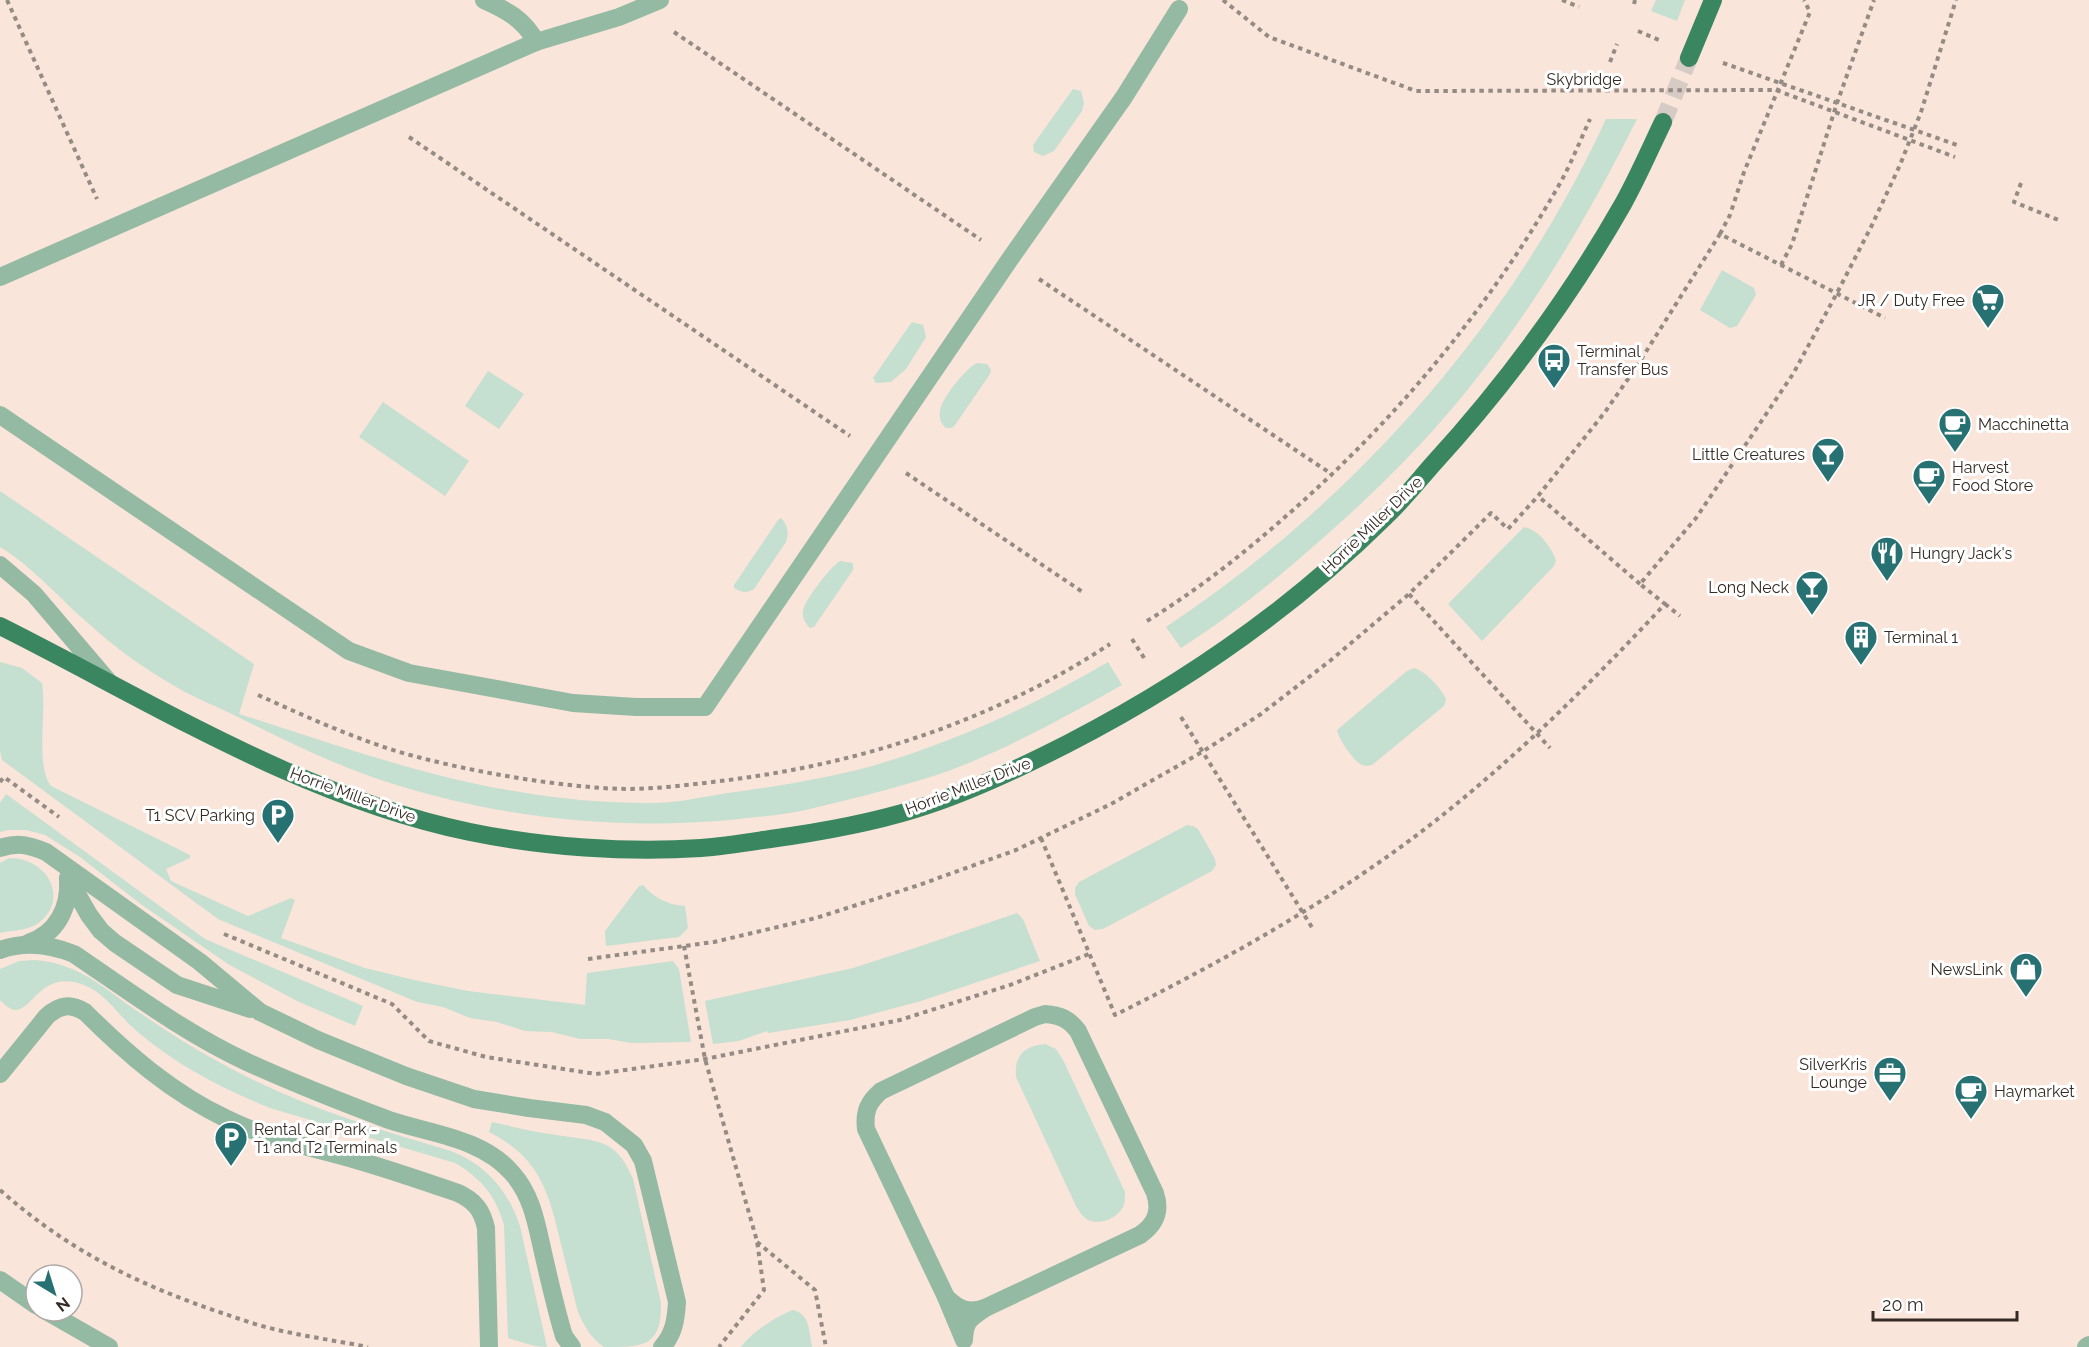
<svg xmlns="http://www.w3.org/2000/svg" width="2089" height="1347" font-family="Raleway,sans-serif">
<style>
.built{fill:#fae5da;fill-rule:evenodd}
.green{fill:#c5dfd0}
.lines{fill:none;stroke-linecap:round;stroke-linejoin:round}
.major-tunnel{stroke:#d6cbc5;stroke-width:18;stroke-dasharray:18 9;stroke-linecap:butt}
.path{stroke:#958b85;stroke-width:4;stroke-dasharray:4.5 4.5;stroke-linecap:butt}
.minor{stroke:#94baa4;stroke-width:18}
.major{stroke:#3a8660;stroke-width:18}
.path-bridge{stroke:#958b85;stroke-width:4;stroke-dasharray:4.5 4.5;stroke-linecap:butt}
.labels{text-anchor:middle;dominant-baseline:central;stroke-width:6;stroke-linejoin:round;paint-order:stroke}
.street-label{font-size:16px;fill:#352b25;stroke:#fff}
.poi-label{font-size:16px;fill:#352b25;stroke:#fff;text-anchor:start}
</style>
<rect width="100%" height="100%" fill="#fef3ed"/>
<path class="built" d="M 0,0 L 2089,0 L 2089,1347 L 0,1347 ZM 36,1275 L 72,1275 L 72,1311 L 36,1311 Z"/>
<g class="green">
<path d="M 1656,0 L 1685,0 L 1677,21 L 1651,11 Z"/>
<path d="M 1073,89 L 1081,91 L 1084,103 L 1082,111 L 1054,151 L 1043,156 L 1034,152 L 1033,145 Z"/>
<path d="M 1606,119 L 1637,119 C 1592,209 1542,295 1480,374 C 1430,439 1369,499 1307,552 C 1267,587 1225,620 1181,648 L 1166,627 C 1355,501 1511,325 1606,119 Z"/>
<path d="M 1722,270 L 1754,288 L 1756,295 L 1737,326 L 1730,328 L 1700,310 Z"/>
<path d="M 912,322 L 923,325 L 926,337 L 906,369 L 891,382 L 876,383 L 873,378 Z"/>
<path d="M 977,363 L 987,364 L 991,370 L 990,374 L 955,425 L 952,428 L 946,428 C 941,424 939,418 940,411 C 941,399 966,368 977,363 Z"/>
<path d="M 488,371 L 524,394 L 499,429 L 465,406 Z"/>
<path d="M 383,402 L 469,461 L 445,496 L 359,437 Z"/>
<path d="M 0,491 L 254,664 L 239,714 C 332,743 423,777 520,792 C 561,799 604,803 647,803 C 673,804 701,797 728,793 C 786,785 845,776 901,757 C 974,733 1042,701 1108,662 L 1122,685 C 1067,716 1011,747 951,770 C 923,780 893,788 863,796 C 845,800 828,805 810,809 C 784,815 757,817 730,820 C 616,830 500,818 390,783 C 337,766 288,742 238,717 C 218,707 197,699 178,688 C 146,670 115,648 88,623 C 59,598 33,567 0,547 Z"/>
<path d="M 781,518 C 788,525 789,534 786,542 L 754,589 C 746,594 741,592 734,588 L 734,585 L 778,520 Z"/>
<path d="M 1524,527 C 1539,530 1551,547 1556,560 L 1554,566 L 1482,641 L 1448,604 Z"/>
<path d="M 840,561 L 853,563 L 853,570 L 814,627 L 810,628 C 806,624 802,618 803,611 C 804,601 831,566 840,561 Z"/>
<path d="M 0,662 L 22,668 L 42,683 C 47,710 35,766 51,786 L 190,855 L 190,858 L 166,869 L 171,881 L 248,916 L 291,898 L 295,900 L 281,938 L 365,968 L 414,980 L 468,991 L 585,1005 L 587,973 L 673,961 L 679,969 L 691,1042 L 632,1043 L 608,1039 L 580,1039 L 552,1032 L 525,1031 L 497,1022 L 470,1018 L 443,1007 L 417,1002 L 218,919 L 2,760 L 0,751 Z"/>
<path d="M 1414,668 C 1425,671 1441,688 1446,699 L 1444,706 L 1372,765 C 1368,766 1366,766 1362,765 C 1354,762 1338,738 1337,730 L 1407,671 Z"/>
<path d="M 6,794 L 205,939 L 363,1006 L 355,1026 L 297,1001 L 228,964 L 142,905 L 80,857 L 45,835 L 26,830 L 8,830 L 0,832 L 0,803 Z"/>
<path d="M 1187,825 L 1193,826 L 1198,829 L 1215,859 L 1216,865 L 1212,871 L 1103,929 L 1095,930 L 1089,926 L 1075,894 L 1075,888 L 1079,882 Z"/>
<path d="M 9,858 C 50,858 70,902 37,924 C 26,931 12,930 0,933 L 0,863 Z"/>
<path d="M 643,885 C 654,898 668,905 685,906 L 688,928 L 679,937 L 606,946 L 605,931 L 639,886 Z"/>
<path d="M 1017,913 L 1023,919 L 1040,961 L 921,1001 L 850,1020 L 768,1033 L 767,1031 L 739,1041 L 713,1044 L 705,1001 L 853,968 L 915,948 Z"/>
<path d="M 34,960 C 82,963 107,992 146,1017 C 172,1035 200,1052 228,1067 C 298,1105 375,1129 451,1151 C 486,1165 508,1190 520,1226 L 547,1347 C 534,1347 521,1342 508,1338 L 504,1225 C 496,1196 481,1178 455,1163 L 270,1108 C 223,1089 178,1066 139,1033 C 120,1018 107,994 84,985 C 41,969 34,1010 15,1010 C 9,1009 4,1004 0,1000 L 0,969 L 19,961 Z"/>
<path d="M 1045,1044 L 1056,1049 L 1064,1062 L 1125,1192 C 1125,1197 1125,1203 1123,1207 C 1117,1219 1097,1227 1085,1218 C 1081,1215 1079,1210 1076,1206 L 1016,1077 C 1014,1056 1024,1046 1045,1044 Z"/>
<path d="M 492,1122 C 514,1127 535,1132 557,1135 C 572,1138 589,1138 604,1144 C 619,1150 627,1165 633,1179 L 661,1303 C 662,1347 643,1347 604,1347 C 591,1338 584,1326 578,1312 C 572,1288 566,1264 560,1240 C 548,1189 538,1157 489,1132 Z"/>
<path d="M 793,1310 C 810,1314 809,1331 812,1347 L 741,1347 C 752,1332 775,1317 793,1310 Z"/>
</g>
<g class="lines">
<path class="major-tunnel" d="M 1663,122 L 1689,58"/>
<g class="path">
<path d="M 7,0 L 97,199"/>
<path d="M 1562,0 L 1579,7"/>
<path d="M 1634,4 L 1635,0"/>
<path d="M 1638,31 L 1659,40"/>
<path d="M 674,32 L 981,240"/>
<path d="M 1610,62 L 1617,44"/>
<path d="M 1723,63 L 1960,146"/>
<path d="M 409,137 L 850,436"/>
<path d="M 2021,183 L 2014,202 L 2061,221"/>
<path d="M 1720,234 L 1730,215 L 1744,172 L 1810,12 L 1804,0"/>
<path d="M 1781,265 L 1792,244 L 1837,103 L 1874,0"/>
<path d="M 1039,279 L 1333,475"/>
<path d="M 906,473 L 1084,593"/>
<path d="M 1640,584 L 1538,496 L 1605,412 L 1637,366 L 1720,234 L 1885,318"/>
<path d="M 1409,594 L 1550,748"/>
<path d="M 1665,604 L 1680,616"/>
<path d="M 1147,621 C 1196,591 1242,555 1285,517 C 1393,423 1488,310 1559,185 C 1571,164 1580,141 1590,119"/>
<path d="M 1132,639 L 1146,661"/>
<path d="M 258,695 C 307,717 355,739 406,754 C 469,771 537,783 602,788 C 642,791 681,786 720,781 C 858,765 993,721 1110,644"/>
<path d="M 1181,717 L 1313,929"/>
<path d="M 0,782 L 4,777 L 59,817"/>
<path d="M 1041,838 L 1115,1015 C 1225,960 1333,900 1430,825 C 1516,758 1591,683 1665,604 L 1640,584 L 1696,518 L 1746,444 L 1793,374 L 1837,293 L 1872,225 L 1900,165 L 1921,112 L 1956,0"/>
<path d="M 224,934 L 392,1004 L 429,1041 L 486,1057 L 596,1074 L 705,1059 L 900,1020 L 1010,985 L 1089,954"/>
<path d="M 684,946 L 705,1059 L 757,1241 L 764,1290 L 719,1347"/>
<path d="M 588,959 L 714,942 L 816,918 L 919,885 L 1016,850 L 1111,804 L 1202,752 L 1261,714 L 1331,660 L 1409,594 L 1491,513 L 1508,529 L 1538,496"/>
<path d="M 0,1190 C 68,1250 136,1284 222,1313 C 240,1319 259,1326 278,1330 C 308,1337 338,1341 368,1347"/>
<path d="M 757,1242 L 815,1290 L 826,1347"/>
</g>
<g class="minor">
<path d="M 484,0 C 506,10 524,19 536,42"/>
<path d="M 0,277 L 536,42 L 619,17 L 660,0"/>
<path d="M 0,415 L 349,651 L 409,673 L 573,703 L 636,707 L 705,707 L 1010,259 L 1124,97 L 1179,9"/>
<path d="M 0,565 L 34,594 L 109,682"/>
<path d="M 0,848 C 18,842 29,845 46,852 L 200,962 L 260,1012 L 318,1040 L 406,1076 L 474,1099 L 529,1108 L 586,1115 L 605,1122 L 634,1145 L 643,1161 L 677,1302 C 676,1319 674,1334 662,1347"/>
<path d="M 68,878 L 89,915 L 101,931 L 115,943 L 177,985 L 250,1009"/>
<path d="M 28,943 C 57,934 70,907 68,879"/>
<path d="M 0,950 C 25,941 49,944 74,954 C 130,992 185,1033 247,1062 C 293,1083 341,1102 389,1120 C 431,1134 482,1138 512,1173 C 533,1196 537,1227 544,1257 C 550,1283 556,1310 564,1336 L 572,1347"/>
<path d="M 1045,1014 C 1060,1015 1069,1019 1078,1031 L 1155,1193 C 1161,1211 1156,1224 1140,1235 L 985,1308 C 968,1314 958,1309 946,1297 L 866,1129 C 864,1112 868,1102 881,1091 L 1035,1017 Z"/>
<path d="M 0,1074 L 47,1016 C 60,1005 70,1003 85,1012 C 127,1054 172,1093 227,1119 C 267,1139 311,1147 353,1159 C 388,1169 423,1181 458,1193 C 475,1201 482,1210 486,1228 L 489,1347"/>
<path d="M 0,1280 L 36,1305"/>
<path d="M 946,1297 L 964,1340 C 965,1321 969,1319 985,1308"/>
<path d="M 46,1311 L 109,1347"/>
<path d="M 2086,1347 L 2089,1345"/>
</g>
<g class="major">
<path d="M 1689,58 L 1713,0"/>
<path d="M 0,626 C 152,702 301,797 470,832 C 543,847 626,853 701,848 C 731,846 761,840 791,836 C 837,829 884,820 928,805 C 976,789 1022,767 1067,744 C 1184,684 1292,609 1386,516 C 1403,500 1418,481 1433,464 C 1506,384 1570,297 1623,204 C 1638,177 1650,149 1663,122"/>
</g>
<path class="path-bridge" d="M 1223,0 L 1269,37 L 1416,91 L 1776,90 L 1955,157"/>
</g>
<defs>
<symbol id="supermarket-pin" viewBox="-11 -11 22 30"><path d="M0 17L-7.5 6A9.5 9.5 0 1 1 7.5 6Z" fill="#277172" stroke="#fff"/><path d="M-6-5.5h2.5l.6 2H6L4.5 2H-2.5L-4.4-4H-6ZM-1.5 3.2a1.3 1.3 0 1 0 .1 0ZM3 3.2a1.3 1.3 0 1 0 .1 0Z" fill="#fff"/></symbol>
<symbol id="bus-pin" viewBox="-11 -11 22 30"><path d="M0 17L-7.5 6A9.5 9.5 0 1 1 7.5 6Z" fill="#277172" stroke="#fff"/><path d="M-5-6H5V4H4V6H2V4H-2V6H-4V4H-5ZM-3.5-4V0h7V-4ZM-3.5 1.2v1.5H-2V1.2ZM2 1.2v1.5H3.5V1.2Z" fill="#fff"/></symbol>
<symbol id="cafe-pin" viewBox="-11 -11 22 30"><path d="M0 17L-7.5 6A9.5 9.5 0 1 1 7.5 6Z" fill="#277172" stroke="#fff"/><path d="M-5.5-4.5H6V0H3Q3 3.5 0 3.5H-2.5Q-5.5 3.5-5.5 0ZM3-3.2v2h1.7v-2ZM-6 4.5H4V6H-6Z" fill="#fff"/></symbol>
<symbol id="bar-pin" viewBox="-11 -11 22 30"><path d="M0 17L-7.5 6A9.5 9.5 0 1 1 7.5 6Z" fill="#277172" stroke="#fff"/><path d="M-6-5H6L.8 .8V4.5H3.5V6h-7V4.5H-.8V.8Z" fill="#fff"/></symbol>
<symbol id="restaurant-pin" viewBox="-11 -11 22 30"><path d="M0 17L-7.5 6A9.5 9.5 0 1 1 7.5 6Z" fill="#277172" stroke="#fff"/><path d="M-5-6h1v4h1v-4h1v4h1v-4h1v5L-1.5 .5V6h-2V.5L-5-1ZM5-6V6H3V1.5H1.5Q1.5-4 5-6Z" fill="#fff"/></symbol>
<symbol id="building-pin" viewBox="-11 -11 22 30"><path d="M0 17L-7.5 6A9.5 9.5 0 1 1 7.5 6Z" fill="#277172" stroke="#fff"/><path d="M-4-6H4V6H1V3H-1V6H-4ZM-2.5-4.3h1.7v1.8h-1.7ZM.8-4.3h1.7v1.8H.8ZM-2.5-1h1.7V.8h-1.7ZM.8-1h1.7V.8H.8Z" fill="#fff"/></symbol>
<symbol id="parking-pin" viewBox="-11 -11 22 30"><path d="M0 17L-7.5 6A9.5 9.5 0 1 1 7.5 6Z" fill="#277172" stroke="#fff"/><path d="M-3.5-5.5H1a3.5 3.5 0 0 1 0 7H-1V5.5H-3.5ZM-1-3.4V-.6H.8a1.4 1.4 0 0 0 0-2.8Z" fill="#fff"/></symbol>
<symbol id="shop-pin" viewBox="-11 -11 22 30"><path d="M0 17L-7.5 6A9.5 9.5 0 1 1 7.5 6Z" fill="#277172" stroke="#fff"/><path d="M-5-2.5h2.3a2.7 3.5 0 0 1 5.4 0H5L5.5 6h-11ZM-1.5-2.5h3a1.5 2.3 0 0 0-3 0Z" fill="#fff"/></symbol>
<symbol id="office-pin" viewBox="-11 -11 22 30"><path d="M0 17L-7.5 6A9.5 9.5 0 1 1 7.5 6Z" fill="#277172" stroke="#fff"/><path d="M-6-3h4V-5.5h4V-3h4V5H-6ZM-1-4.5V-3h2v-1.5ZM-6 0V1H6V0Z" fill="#fff"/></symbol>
</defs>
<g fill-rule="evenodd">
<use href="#supermarket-pin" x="1969" y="281" width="38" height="52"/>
<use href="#bus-pin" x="1535" y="341" width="38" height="52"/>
<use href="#cafe-pin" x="1936" y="405" width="38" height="52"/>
<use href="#bar-pin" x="1809" y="435" width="38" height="52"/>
<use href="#cafe-pin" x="1910" y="457" width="38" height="52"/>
<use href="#restaurant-pin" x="1868" y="534" width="38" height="52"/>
<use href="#bar-pin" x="1793" y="568" width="38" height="52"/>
<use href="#building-pin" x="1842" y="618" width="38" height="52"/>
<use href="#parking-pin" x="259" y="796" width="38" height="52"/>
<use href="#shop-pin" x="2007" y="950" width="38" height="52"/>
<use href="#office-pin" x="1871" y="1054" width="38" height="52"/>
<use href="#cafe-pin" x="1952" y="1072" width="38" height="52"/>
<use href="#parking-pin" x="212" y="1119" width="38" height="52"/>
</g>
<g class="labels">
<g class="street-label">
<text x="1584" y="79">Skybridge</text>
<text transform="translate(1372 525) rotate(-44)">Horrie Miller Drive</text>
<text transform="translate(968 786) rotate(-21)">Horrie Miller Drive</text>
<text transform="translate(353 795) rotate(20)">Horrie Miller Drive</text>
</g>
<g class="poi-label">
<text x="1965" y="300" text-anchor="end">JR / Duty Free</text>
<text x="1577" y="351">Terminal<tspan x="1577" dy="18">Transfer Bus</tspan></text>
<text x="1978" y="424">Macchinetta</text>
<text x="1805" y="454" text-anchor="end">Little Creatures</text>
<text x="1952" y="467">Harvest<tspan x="1952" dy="18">Food Store</tspan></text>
<text x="1910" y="553">Hungry Jack's</text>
<text x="1789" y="587" text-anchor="end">Long Neck</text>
<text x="1884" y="637">Terminal 1</text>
<text x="255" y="815" text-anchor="end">T1 SCV Parking</text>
<text x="2003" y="969" text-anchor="end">NewsLink</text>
<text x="1867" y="1064" text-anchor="end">SilverKris<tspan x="1867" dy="18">Lounge</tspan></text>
<text x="1994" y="1091">Haymarket</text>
<text x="254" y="1129">Rental Car Park -<tspan x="254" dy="18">T1 and T2 Terminals</tspan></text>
</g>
</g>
<g transform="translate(54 1293) rotate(142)"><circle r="28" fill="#ffffff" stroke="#aeaaa8" stroke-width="1.5"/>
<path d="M0-4.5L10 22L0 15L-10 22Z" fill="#277172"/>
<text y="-9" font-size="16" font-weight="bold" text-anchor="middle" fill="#352b25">N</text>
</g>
<path d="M1873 1311v9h144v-9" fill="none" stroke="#352b25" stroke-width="3"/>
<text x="1882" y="1311" font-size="18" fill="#352b25" stroke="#ffffff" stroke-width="4.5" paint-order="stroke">20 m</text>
</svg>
